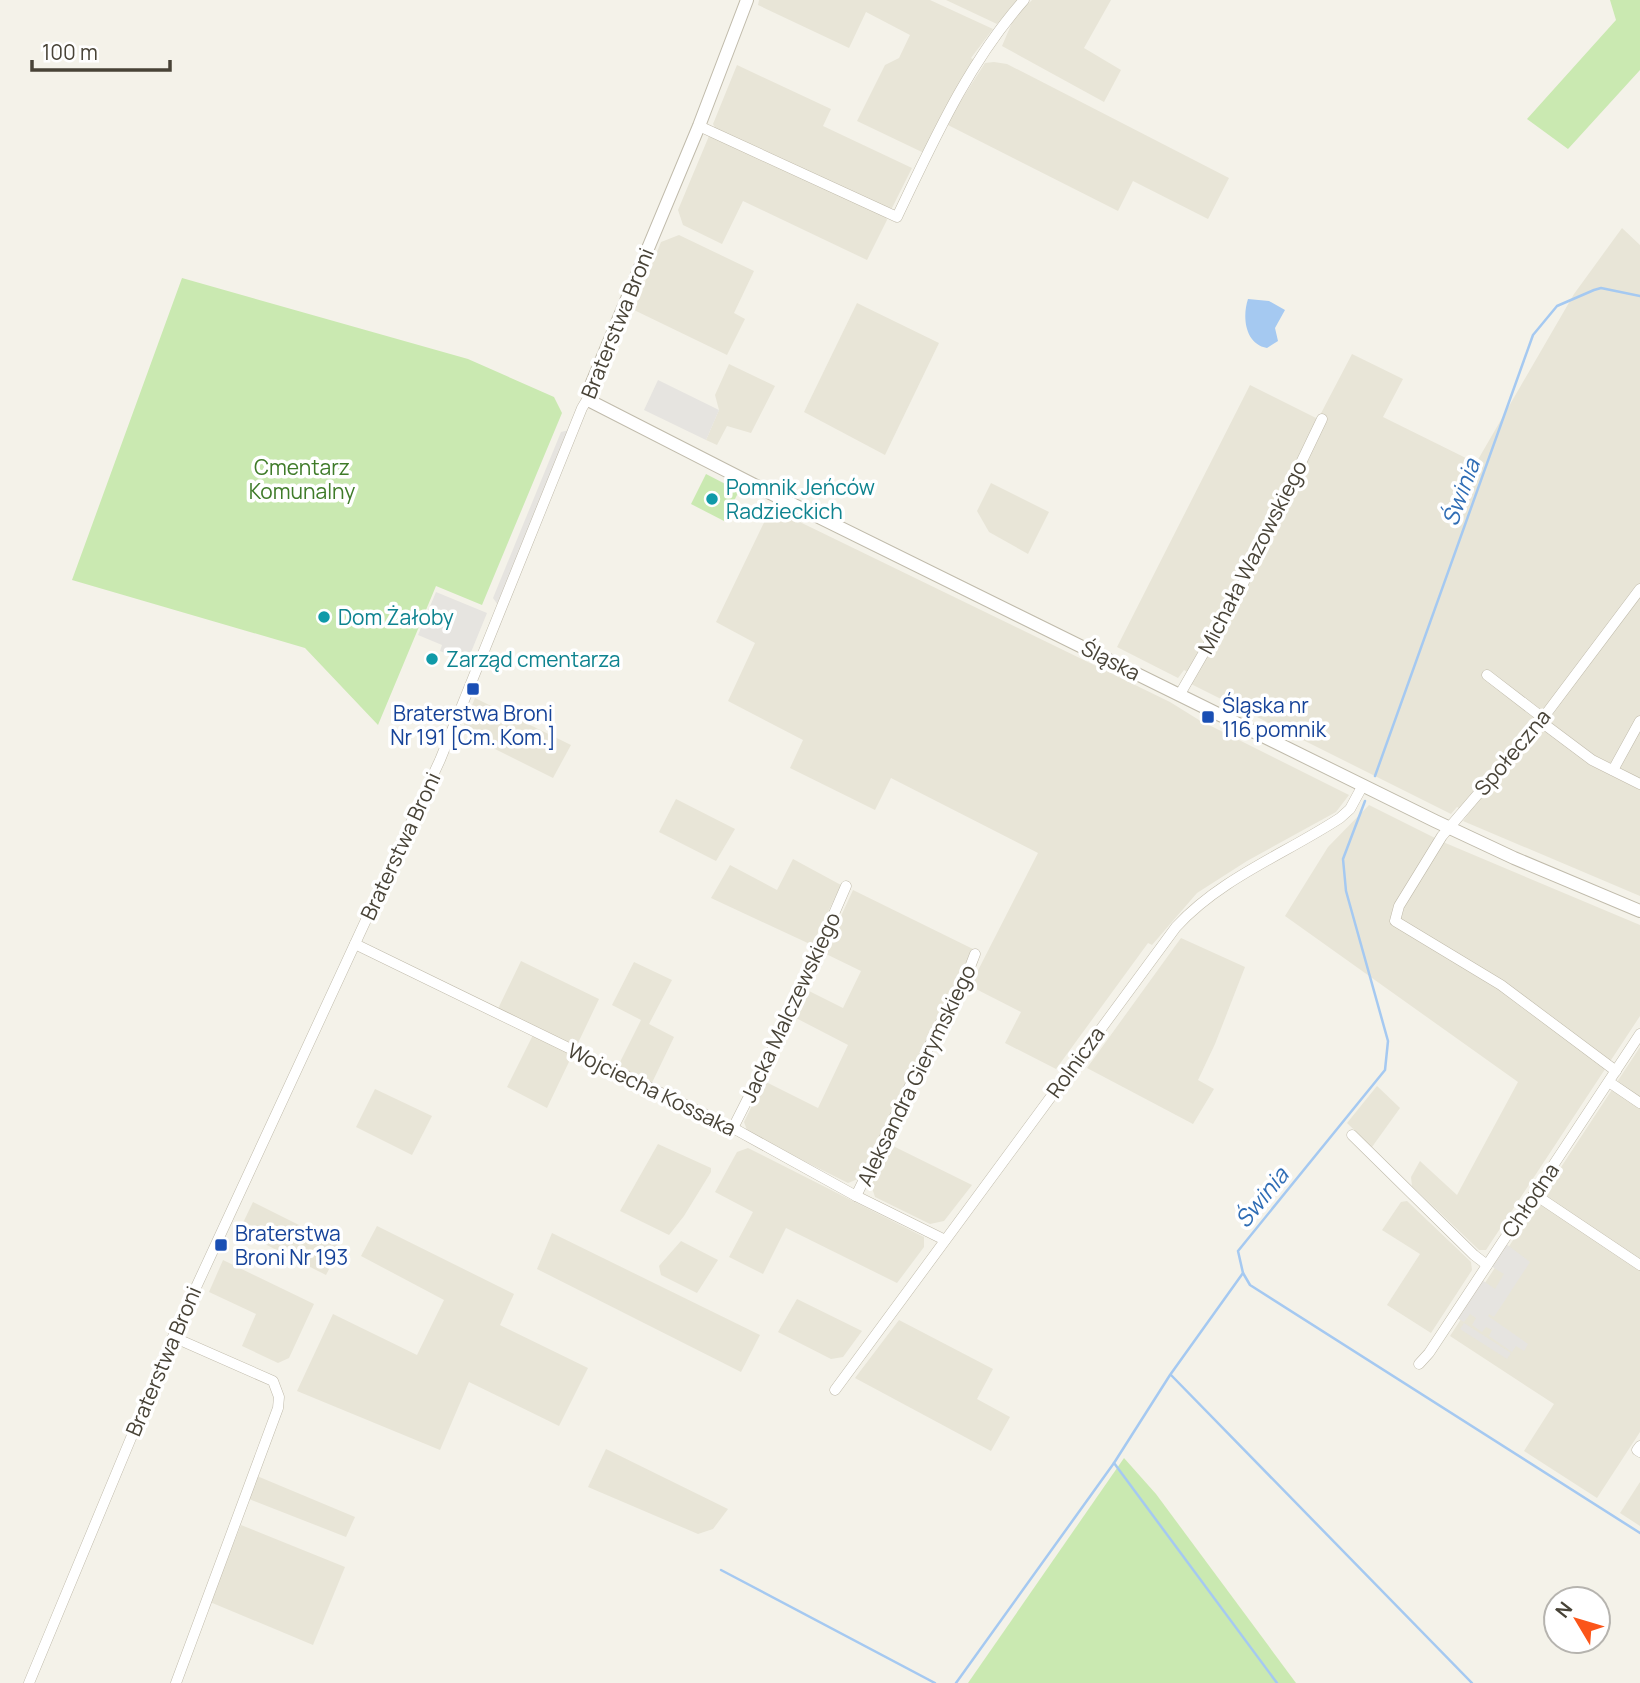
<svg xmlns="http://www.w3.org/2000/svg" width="1640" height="1683" font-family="Manrope,sans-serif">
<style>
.residential{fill:#e8e5d7}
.green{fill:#cae9b1}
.parking{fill:#e6e4e0}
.water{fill:#a5c9f1}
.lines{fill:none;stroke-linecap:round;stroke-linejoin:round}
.stream{stroke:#a5c9f1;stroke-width:2.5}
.minor-casing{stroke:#c0bbab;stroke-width:11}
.tertiary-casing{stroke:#c0bbab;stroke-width:14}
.minor{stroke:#fff;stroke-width:10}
.tertiary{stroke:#fff;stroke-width:12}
.culture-dot{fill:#0f9aa8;stroke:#fff;stroke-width:2.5}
.transit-dot{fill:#1a4fb4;stroke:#fff;stroke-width:2.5}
.labels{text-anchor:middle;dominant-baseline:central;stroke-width:7;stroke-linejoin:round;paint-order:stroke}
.street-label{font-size:21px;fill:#484337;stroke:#fff}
.park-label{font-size:21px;fill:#3f7b29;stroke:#fff}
.culture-label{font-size:21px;fill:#0d838f;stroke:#fff;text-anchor:start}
.transit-label{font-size:21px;fill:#164399;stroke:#fff;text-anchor:start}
.water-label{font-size:23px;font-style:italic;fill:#2f6db5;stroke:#fff}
</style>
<rect width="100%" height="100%" fill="#f4f2e9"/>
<g class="residential">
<path d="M 759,0 L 930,0 L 993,29 L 971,58 L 974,60 L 924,153 L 857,121 L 885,65 L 899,58 L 910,35 L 866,12 L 849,48 L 758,5 Z"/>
<path d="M 946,0 L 1017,0 L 997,24 Z"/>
<path d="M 1032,0 L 1111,0 L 1084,48 L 1121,70 L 1104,102 L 1002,46 L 1014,18 Z"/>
<path d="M 994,62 L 1007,64 L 1229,178 L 1208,219 L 1133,181 L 1118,211 L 946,124 L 985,63 Z"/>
<path d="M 737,65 L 831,109 L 823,126 L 912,168 L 892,208 L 888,209 L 715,128 L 713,124 Z"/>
<path d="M 712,135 L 886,216 L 887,220 L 867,260 L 743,201 L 722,244 L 683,225 L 678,210 L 709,136 Z"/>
<path d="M 1622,228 L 1640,245 L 1640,896 L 1463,821 L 1469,813 L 1457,807 L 1451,814 L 1191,684 L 1195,676 L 1184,670 L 1178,678 L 1117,647 L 1250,385 L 1318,419 L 1352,354 L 1403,379 L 1383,417 L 1476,463 L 1574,294 Z"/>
<path d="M 679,235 L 754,271 L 734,313 L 745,319 L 727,355 L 634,310 L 661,242 Z"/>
<path d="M 857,303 L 939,343 L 885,455 L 804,412 Z"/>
<path d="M 729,364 L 775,386 L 751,433 L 727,426 L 717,445 L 706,440 L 719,410 L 715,395 Z"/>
<path d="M 991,483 L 1049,512 L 1028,554 L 989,532 L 977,511 Z"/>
<path d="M 771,508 L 1170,702 L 1199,720 L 1349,795 L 1336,812 L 1247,861 L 1197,893 L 1152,945 L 1148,943 L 1056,1069 L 1005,1043 L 1021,1012 L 970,986 L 1038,853 L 891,778 L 875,810 L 790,768 L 803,740 L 728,701 L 755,643 L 716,622 Z"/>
<path d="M 475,698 L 571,745 L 553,778 L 461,732 Z"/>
<path d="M 676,799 L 735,829 L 716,861 L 659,832 Z"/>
<path d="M 1369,805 L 1443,842 L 1640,925 L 1640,1016 L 1486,1250 L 1479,1250 L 1412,1186 L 1411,1177 L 1420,1161 L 1457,1195 L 1518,1082 L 1285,916 L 1328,847 Z"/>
<path d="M 793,859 L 841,885 L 812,945 L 711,898 L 730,865 L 777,890 Z"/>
<path d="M 853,890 L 973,949 L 858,1179 L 848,1183 L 748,1133 L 744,1122 L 764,1081 L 818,1108 L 848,1045 L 794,1017 L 807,990 L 843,1008 L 861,971 L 824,953 Z"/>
<path d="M 1181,938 L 1245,967 L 1215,1044 L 1198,1080 L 1214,1089 L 1193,1124 L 1087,1068 Z"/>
<path d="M 521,961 L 599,999 L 547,1108 L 507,1087 L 533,1035 L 495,1015 Z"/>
<path d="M 634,962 L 672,980 L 649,1024 L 674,1037 L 648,1091 L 614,1074 L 641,1020 L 612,1005 Z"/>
<path d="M 1640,1047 L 1640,1432 L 1597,1498 L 1524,1451 L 1554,1404 L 1450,1336 Z"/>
<path d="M 1377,1086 L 1400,1108 L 1372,1147 L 1347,1123 Z"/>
<path d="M 375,1089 L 432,1116 L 412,1155 L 356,1127 Z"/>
<path d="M 658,1144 L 711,1168 L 711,1172 L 684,1216 L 669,1235 L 620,1211 Z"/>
<path d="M 889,1144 L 972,1185 L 944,1221 L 930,1224 L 875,1197 L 871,1185 Z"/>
<path d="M 748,1148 L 924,1237 L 924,1247 L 897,1283 L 786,1228 L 763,1274 L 729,1257 L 753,1212 L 715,1192 L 737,1152 Z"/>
<path d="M 1407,1201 L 1471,1262 L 1472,1270 L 1431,1333 L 1387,1305 L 1420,1254 L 1382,1230 L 1401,1202 Z"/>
<path d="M 253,1202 L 341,1246 L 326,1275 L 239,1231 Z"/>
<path d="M 377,1226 L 514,1294 L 500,1325 L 588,1368 L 559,1426 L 469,1382 L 440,1450 L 297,1391 L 333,1314 L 417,1355 L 444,1300 L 361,1256 Z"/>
<path d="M 552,1233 L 760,1335 L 741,1372 L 537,1269 Z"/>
<path d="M 681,1241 L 718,1260 L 697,1293 L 661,1275 L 659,1266 Z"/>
<path d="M 223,1260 L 314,1304 L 289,1358 L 278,1363 L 242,1346 L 256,1314 L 209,1292 Z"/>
<path d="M 797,1299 L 862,1331 L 843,1357 L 831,1359 L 778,1332 Z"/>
<path d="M 899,1320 L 993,1369 L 977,1399 L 1010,1417 L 991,1451 L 855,1378 Z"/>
<path d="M 606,1449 L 728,1509 L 713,1529 L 698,1534 L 588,1487 Z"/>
<path d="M 257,1476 L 355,1517 L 346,1537 L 249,1499 Z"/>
<path d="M 1640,1482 L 1640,1526 L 1620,1513 Z"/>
<path d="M 241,1525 L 345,1567 L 313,1645 L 210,1602 Z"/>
</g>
<g class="green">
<path d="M 1610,0 L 1640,0 L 1640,70 L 1568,149 L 1527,119 L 1616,20 Z"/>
<path d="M 182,278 L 468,359 L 554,397 L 562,413 L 482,605 L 436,586 L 378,725 L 305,648 L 72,580 Z"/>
<path d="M 706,474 L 739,491 L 724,521 L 691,504 Z"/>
<path d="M 1124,1458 L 1156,1494 L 1296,1683 L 968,1683 Z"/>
</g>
<g class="parking">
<path d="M 658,380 L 719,410 L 706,440 L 644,410 Z"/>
<path d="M 569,430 L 498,605 L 493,598 L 561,432 Z"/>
<path d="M 436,592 L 487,613 L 467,662 L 440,651 L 442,645 L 418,635 Z"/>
<path d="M 1506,1244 L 1530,1262 L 1494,1317 L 1489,1314 L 1488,1316 L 1528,1344 L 1524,1351 L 1516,1346 L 1512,1352 L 1489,1336 L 1492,1330 L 1486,1327 L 1482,1332 L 1472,1325 L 1476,1318 L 1470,1314 L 1464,1322 L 1457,1318 L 1482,1280 L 1495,1289 L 1504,1274 L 1491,1266 Z"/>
<path d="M 1464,1323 L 1511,1353 L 1507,1359 L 1460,1329 Z"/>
</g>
<path class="water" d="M 1248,299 L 1269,301 L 1285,310 L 1275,328 L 1278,341 L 1267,348 C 1245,344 1242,317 1248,299 Z"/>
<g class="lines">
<g class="stream">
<path d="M 1375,776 L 1533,335 L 1557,306 L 1594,290 L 1601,288 L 1640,296"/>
<path d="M 1243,1273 L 1250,1285 L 1640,1533"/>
<path d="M 1171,1375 L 1472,1683"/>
<path d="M 721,1570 L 935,1683"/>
<path d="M 956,1683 L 1114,1463"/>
<path d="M 1277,1683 L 1114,1463 L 1170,1375 L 1243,1273 L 1238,1251 L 1385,1070 L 1388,1041 L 1346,891 L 1343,859 L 1365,801"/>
</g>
<defs>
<g id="minor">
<path d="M 699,126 L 897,217 C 933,142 968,63 1024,0"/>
<path d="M 1487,675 L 1543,718"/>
<path d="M 1180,694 L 1241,588 L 1322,419"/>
<path d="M 1540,721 L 1592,760 L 1640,784"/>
<path d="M 1613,770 L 1640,721"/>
<path d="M 355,944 L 733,1128 L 856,1196 L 945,1240"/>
<path d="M 1616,1071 L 1501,985 L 1395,921 L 1399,906 L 1442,836 L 1543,718 L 1640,589"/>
<path d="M 1609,1082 L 1640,1103"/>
<path d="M 733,1128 L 790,1015 L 846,886"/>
<path d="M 1352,1135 L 1474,1255 L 1487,1265"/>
<path d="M 1534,1194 L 1640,1265"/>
<path d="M 856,1196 L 947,1010 L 965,980 L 975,954"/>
<path d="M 173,1337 L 273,1381 L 279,1397 L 278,1408 L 176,1683"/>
<path d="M 1419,1364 L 1429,1353 L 1640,1034"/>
<path d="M 835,1390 L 1176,927 C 1221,878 1285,854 1340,818 L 1350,809 L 1363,785"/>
<path d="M 1640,1446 L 1637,1450 L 1640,1452"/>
<path d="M 29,1683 L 173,1337 L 440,760 L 582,408 L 588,398"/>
</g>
<path id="tertiary" d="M 747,0 L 699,126 L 589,390 L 590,401 L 770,493 L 1435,821 L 1514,858 L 1640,911"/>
</defs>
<use href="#minor" class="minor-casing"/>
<use href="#tertiary" class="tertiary-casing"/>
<use href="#minor" class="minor"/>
<use href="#tertiary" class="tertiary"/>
</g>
<g class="culture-dot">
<circle cx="712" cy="499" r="7"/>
<circle cx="324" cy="617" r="7"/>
<circle cx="432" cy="659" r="7"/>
</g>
<g class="transit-dot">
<rect x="466" y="682" width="14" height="14" rx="3.5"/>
<rect x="1201" y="710" width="14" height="14" rx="3.5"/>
<rect x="214" y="1238" width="14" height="14" rx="3.5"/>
</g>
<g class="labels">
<g class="street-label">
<text transform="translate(617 323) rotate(-68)">Braterstwa Broni</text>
<text transform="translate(1252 557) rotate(-63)">Michała Wazowskiego</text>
<text transform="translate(1111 660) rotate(27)">Śląska</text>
<text transform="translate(1512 752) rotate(-50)">Społeczna</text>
<text transform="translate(400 846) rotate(-65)">Braterstwa Broni</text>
<text transform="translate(790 1007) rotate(-65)">Jacka Malczewskiego</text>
<text transform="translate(1075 1062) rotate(-54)">Rolnicza</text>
<text transform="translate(916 1075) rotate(-64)">Aleksandra Gierymskiego</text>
<text transform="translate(652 1089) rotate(26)">Wojciecha Kossaka</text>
<text transform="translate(1530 1200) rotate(-56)">Chłodna</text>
<text transform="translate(163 1361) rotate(-67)">Braterstwa Broni</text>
</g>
<g class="park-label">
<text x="302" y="467">Cmentarz<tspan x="302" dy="24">Komunalny</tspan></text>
</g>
<g class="culture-label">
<text x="726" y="487">Pomnik Jeńców<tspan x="726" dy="24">Radzieckich</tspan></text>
<text x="338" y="617">Dom Żałoby</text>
<text x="446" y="659">Zarząd cmentarza</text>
</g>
<g class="transit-label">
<text x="1222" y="705">Śląska nr<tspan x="1222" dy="24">116 pomnik</tspan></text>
<text x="473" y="713" text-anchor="middle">Braterstwa Broni<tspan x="473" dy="24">Nr 191 [Cm. Kom.]</tspan></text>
<text x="235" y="1233">Braterstwa<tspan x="235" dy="24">Broni Nr 193</tspan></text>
</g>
<g class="water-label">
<text transform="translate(1460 492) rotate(-70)">Świnia</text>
<text transform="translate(1261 1197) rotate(-51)">Świnia</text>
</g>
</g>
<g transform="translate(1577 1620) rotate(308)"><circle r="33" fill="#ffffff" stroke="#b6b4af" stroke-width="2"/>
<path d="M0-5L12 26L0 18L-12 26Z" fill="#fb5519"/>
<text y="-10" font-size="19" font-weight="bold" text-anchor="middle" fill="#484337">N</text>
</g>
<path d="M32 60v10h138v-10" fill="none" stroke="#484337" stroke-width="3.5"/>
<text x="42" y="60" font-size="21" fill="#484337" stroke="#ffffff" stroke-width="5" paint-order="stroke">100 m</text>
</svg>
